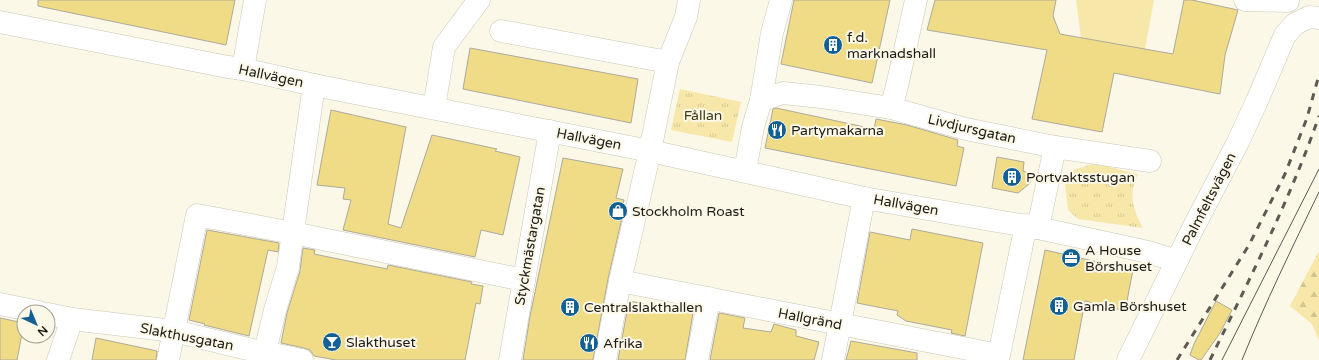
<svg xmlns="http://www.w3.org/2000/svg" width="1319" height="360" font-family="'Varela Round',sans-serif">
<style>
.grass{fill:#f7e8a9}
.forest{fill:url(#forest-firs)}
.park{fill:url(#park-tufts)}
.building{fill:#f0dc86;stroke:#adaa9c}
.lines{fill:none;stroke-linecap:round;stroke-linejoin:round}
.minor-casing{stroke:#cac7b8;stroke-width:23}
.major-casing{stroke:#cac7b8;stroke-width:23}
.minor{stroke:#fff;stroke-width:22}
.major{stroke:#fff;stroke-width:22}
.tram{stroke:#5c5a52;stroke-width:1}
.rail{stroke:#5c5a52;stroke-width:3;stroke-dasharray:7 7;stroke-linecap:butt}
.labels{text-anchor:middle;dominant-baseline:central;stroke-width:4;stroke-linejoin:round;paint-order:stroke}
.poi-label{font-size:14px;fill:#1d1c17;stroke:#fbf8e8;text-anchor:start}
.street-label{font-size:14px;fill:#1d1c17;stroke:#fbf8e8}
.park-label{font-size:14px;fill:#423a14;stroke:#fbf8e8}
</style>
<defs>
<pattern id="forest-firs" width="22" height="20" patternUnits="userSpaceOnUse"><rect width="22" height="20" fill="#f7e8a9"/><path d="M5 1l3.5 6h-7zM16 11l3.5 6h-7z" fill="#d3c691"/></pattern>
<pattern id="park-tufts" width="24" height="20" patternUnits="userSpaceOnUse"><rect width="24" height="20" fill="#f7e8a9"/><path d="M3 7l-1-3M5 7V3M7 7l1-3M15 17l-1-3M17 17v-4M19 17l1-3" fill="none" stroke="#d3c691"/></pattern>
</defs>
<rect width="100%" height="100%" fill="#fbf8e8"/>
<path class="grass" d="M 1076,0 L 1154,0 L 1145,49 L 1081,38 Z"/>
<path class="forest" d="M 1319,251 L 1319,341 L 1312,324 L 1290,306 Z"/>
<g class="park">
<path d="M 680,89 L 741,102 L 732,142 L 671,130 Z"/>
<path d="M 1094,164 C 1109,166 1123,171 1138,174 C 1128,194 1133,210 1143,228 L 1078,219 L 1068,210 L 1065,184 L 1067,175 L 1076,169 Z"/>
</g>
<g class="building">
<path d="M 38,0 L 235,0 L 226,45 L 38,6 Z"/>
<path d="M 794,0 L 890,0 L 872,83 L 781,64 Z"/>
<path d="M 935,0 L 1056,0 L 1053,16 L 1060,34 L 1173,54 L 1184,0 L 1192,0 L 1238,10 L 1225,55 L 1220,94 L 1114,73 L 1102,132 L 1032,119 L 1047,50 L 927,30 Z"/>
<path d="M 470,48 L 638,79 L 631,123 L 463,89 Z"/>
<path d="M 776,108 L 874,129 L 876,119 L 907,125 L 958,140 L 957,146 L 964,148 L 956,186 L 765,148 L 773,109 Z"/>
<path d="M 331,110 L 406,127 L 388,224 L 401,228 L 432,135 L 497,149 L 495,151 L 520,157 L 503,235 L 481,230 L 475,257 L 343,230 L 351,200 L 343,199 L 345,188 L 317,185 Z"/>
<path d="M 997,157 L 1024,162 L 1023,171 L 1030,174 L 1031,180 L 1029,184 L 1018,193 L 992,188 Z"/>
<path d="M 563,158 L 623,169 L 616,198 L 624,200 L 622,209 L 624,209 L 608,279 L 593,360 L 523,360 L 530,316 Z"/>
<path d="M 912,229 L 983,243 L 965,336 L 951,333 L 952,330 L 906,321 L 897,315 L 898,311 L 857,303 L 870,232 L 910,240 Z"/>
<path d="M 207,230 L 279,243 L 278,252 L 268,250 L 249,336 L 204,325 L 205,324 L 189,320 Z"/>
<path d="M 303,248 L 315,250 L 314,254 L 387,269 L 388,265 L 472,282 L 471,284 L 483,286 L 480,304 L 476,303 L 465,360 L 336,360 L 314,356 L 310,350 L 304,348 L 281,343 L 287,313 L 300,271 Z"/>
<path d="M 1045,250 L 1133,270 L 1125,311 L 1085,301 L 1074,360 L 1023,360 Z"/>
<path d="M 629,301 L 693,313 L 685,360 L 618,360 Z"/>
<path d="M 1216,301 L 1232,310 L 1220,333 L 1201,360 L 1199,360 L 1190,355 L 1194,344 Z"/>
<path d="M 719,313 L 745,318 L 743,328 L 771,332 L 774,324 L 796,330 L 796,336 L 819,342 L 814,360 L 710,360 Z"/>
<path d="M 0,318 L 24,323 L 17,360 L 0,360 Z"/>
<path d="M 96,338 L 157,351 L 156,360 L 92,360 Z"/>
<path d="M 851,341 L 917,353 L 917,360 L 846,360 Z"/>
</g>
<g class="lines">
<defs>
<g id="minor">
<path d="M 1245,0 L 1288,1"/>
<path d="M 0,22 L 228,67 L 243,69 L 314,85 L 650,151 L 864,198 L 1038,228 L 1148,252 L 1177,261"/>
<path d="M 501,31 L 668,62"/>
<path d="M 243,69 L 255,0"/>
<path d="M 761,100 L 783,93 L 821,97 L 891,108 L 966,129 L 1055,147"/>
<path d="M 434,108 L 444,47 L 479,0"/>
<path d="M 891,108 L 897,86 L 916,0"/>
<path d="M 745,171 L 753,127 L 761,100 L 772,33 L 781,0"/>
<path d="M 1038,228 L 1055,147 L 1150,161"/>
<path d="M 620,281 L 999,355 L 1026,225"/>
<path d="M 0,304 L 39,312"/>
<path d="M 48,314 L 72,319 L 174,331 L 248,349 L 302,360"/>
<path d="M 265,352 L 275,310 L 288,267 L 314,85"/>
<path d="M 58,360 L 72,319"/>
<path d="M 168,360 L 197,215 L 293,233 L 524,280"/>
<path d="M 510,360 L 550,131"/>
<path d="M 605,360 L 620,281 L 650,151 L 668,62 L 686,17 L 689,0"/>
<path d="M 697,360 L 709,298"/>
<path d="M 833,360 L 864,198"/>
</g>
<path id="major" d="M 1128,360 L 1192,230 L 1237,144 L 1257,101 L 1285,35 L 1295,24 L 1309,17 L 1319,18"/>
</defs>
<use href="#minor" class="minor-casing"/>
<use href="#major" class="major-casing"/>
<use href="#minor" class="minor"/>
<use href="#major" class="major"/>
<g class="tram">
<path d="M 1222,360 L 1319,169"/>
<path d="M 1242,360 C 1265,303 1292,248 1319,192"/>
</g>
<g class="rail">
<path d="M 1177,360 L 1249,245 L 1285,174 L 1307,118 L 1319,75"/>
<path d="M 1210,360 C 1249,280 1290,200 1319,116"/>
</g>
</g>
<defs>
<symbol id="building-disc" viewBox="-11 -11 22 22"><circle r="9.5" fill="#136194" stroke="#fbf8e8"/><path d="M-4-6H4V6H1V3H-1V6H-4ZM-2.5-4.3h1.7v1.8h-1.7ZM.8-4.3h1.7v1.8H.8ZM-2.5-1h1.7V.8h-1.7ZM.8-1h1.7V.8H.8Z" fill="#fff"/></symbol>
<symbol id="restaurant-disc" viewBox="-11 -11 22 22"><circle r="9.5" fill="#136194" stroke="#fbf8e8"/><path d="M-5-6h1v4h1v-4h1v4h1v-4h1v5L-1.5 .5V6h-2V.5L-5-1ZM5-6V6H3V1.5H1.5Q1.5-4 5-6Z" fill="#fff"/></symbol>
<symbol id="shop-disc" viewBox="-11 -11 22 22"><circle r="9.5" fill="#136194" stroke="#fbf8e8"/><path d="M-5-2.5h2.3a2.7 3.5 0 0 1 5.4 0H5L5.5 6h-11ZM-1.5-2.5h3a1.5 2.3 0 0 0-3 0Z" fill="#fff"/></symbol>
<symbol id="office-disc" viewBox="-11 -11 22 22"><circle r="9.5" fill="#136194" stroke="#fbf8e8"/><path d="M-6-3h4V-5.5h4V-3h4V5H-6ZM-1-4.5V-3h2v-1.5ZM-6 0V1H6V0Z" fill="#fff"/></symbol>
<symbol id="bar-disc" viewBox="-11 -11 22 22"><circle r="9.5" fill="#136194" stroke="#fbf8e8"/><path d="M-6-5H6L.8 .8V4.5H3.5V6h-7V4.5H-.8V.8Z" fill="#fff"/></symbol>
</defs>
<g fill-rule="evenodd">
<use href="#building-disc" x="822" y="34" width="22" height="22"/>
<use href="#restaurant-disc" x="766" y="119" width="22" height="22"/>
<use href="#building-disc" x="1001" y="166" width="22" height="22"/>
<use href="#shop-disc" x="607" y="200" width="22" height="22"/>
<use href="#office-disc" x="1060" y="247" width="22" height="22"/>
<use href="#building-disc" x="1048" y="295" width="22" height="22"/>
<use href="#building-disc" x="559" y="296" width="22" height="22"/>
<use href="#bar-disc" x="321" y="331" width="22" height="22"/>
<use href="#restaurant-disc" x="578" y="332" width="22" height="22"/>
</g>
<g class="labels">
<g class="poi-label">
<text x="847" y="37">f.d.<tspan x="847" dy="16">marknadshall</tspan></text>
<text x="791" y="130">Partymakarna</text>
<text x="1026" y="177">Portvaktsstugan</text>
<text x="632" y="211">Stockholm Roast</text>
<text x="1085" y="250">A House<tspan x="1085" dy="16">Börshuset</tspan></text>
<text x="1073" y="306">Gamla Börshuset</text>
<text x="584" y="307">Centralslakthallen</text>
<text x="346" y="342">Slakthuset</text>
<text x="603" y="343">Afrika</text>
</g>
<g class="street-label">
<text transform="translate(271 76) rotate(12)">Hallvägen</text>
<text transform="translate(972 129) rotate(13)">Livdjursgatan</text>
<text transform="translate(589 139) rotate(11)">Hallvägen</text>
<text transform="translate(1209 199) rotate(-63)">Palmfeltsvägen</text>
<text transform="translate(906 205) rotate(10)">Hallvägen</text>
<text transform="translate(530 246) rotate(-80)">Styckmästargatan</text>
<text transform="translate(810 319) rotate(11)">Hallgränd</text>
<text transform="translate(187 337) rotate(11)">Slakthusgatan</text>
</g>
<g class="park-label">
<text x="703" y="115">Fållan</text>
</g>
</g>
<g transform="translate(36 324) rotate(136)"><circle r="19" fill="#fbf8e8" stroke="#a2a094"/>
<path d="M0-3L7 15L0 10L-7 15Z" fill="#136194"/>
<text y="-6" font-size="11" font-weight="bold" text-anchor="middle" fill="#1d1c17">N</text>
</g>
</svg>
